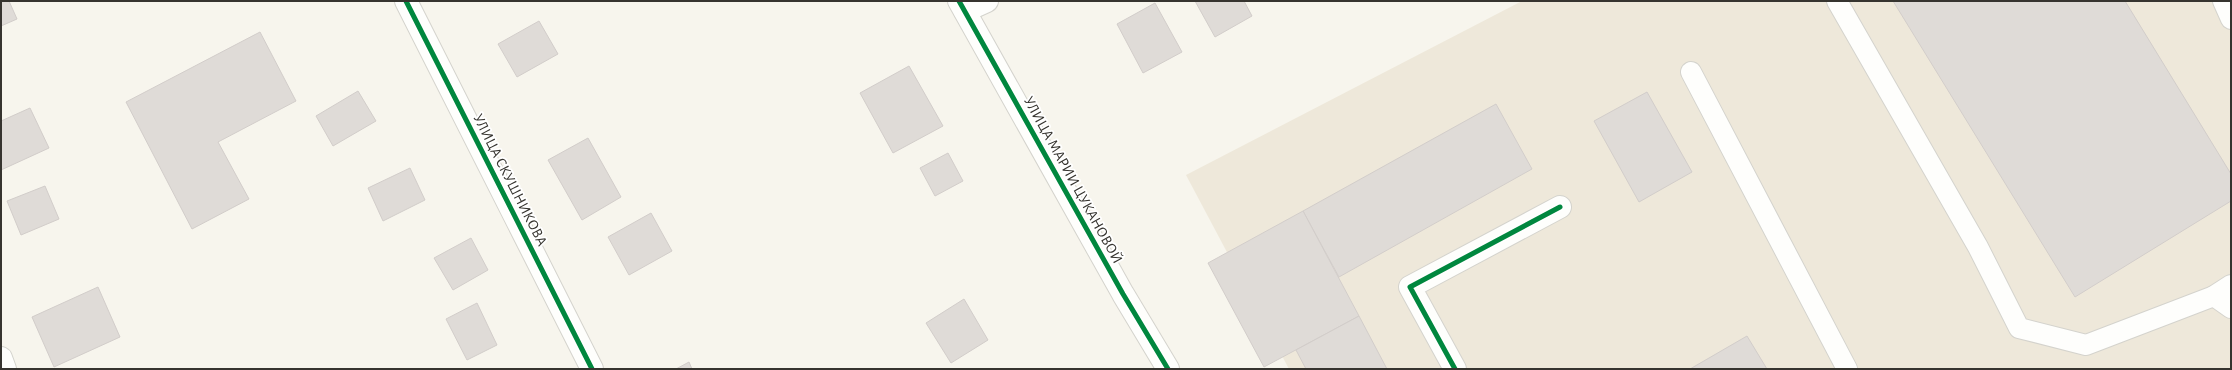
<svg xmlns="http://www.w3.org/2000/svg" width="2232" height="370" font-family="'Alegreya Sans',sans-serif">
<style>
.industrial{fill:#eee8da}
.building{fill:#dfdbd7;stroke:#d2cdca}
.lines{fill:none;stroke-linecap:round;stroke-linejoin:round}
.lane-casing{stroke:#d4d3cd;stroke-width:22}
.street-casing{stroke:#d4d3cd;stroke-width:24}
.secondary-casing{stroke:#d4d3cd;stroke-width:24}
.lane{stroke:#fefefc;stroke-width:20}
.street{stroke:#fefefc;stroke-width:22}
.secondary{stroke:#fefefc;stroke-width:22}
.cycleway-casing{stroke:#fff;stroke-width:8}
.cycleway{stroke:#00873e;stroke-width:5}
.labels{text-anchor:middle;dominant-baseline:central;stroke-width:3.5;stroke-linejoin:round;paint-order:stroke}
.street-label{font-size:15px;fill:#36342f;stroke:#fff}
</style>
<rect width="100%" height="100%" fill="#f7f5ed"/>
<path class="industrial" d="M 1522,1 L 2231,1 L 2231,369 L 1289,369 L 1186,175 Z"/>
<g class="building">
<path d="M 1,1 L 9,1 L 17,19 L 1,26 Z"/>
<path d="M 1195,1 L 1244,1 L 1252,16 L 1215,37 Z"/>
<path d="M 1893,1 L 2125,1 L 2231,174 L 2231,201 L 2075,297 Z"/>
<path d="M 1155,3 L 1182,52 L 1143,73 L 1117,24 Z"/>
<path d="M 539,21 L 558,54 L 517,77 L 498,44 Z"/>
<path d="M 260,32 L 296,101 L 218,142 L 249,199 L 192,229 L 126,102 Z"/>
<path d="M 909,66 L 943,126 L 893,153 L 860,93 Z"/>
<path d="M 358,91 L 376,121 L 333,146 L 316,116 Z"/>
<path d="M 1647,92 L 1692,172 L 1639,202 L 1594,121 Z"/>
<path d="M 1496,104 L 1532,169 L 1339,277 L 1303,211 Z"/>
<path d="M 30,108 L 49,148 L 1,170 L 1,121 Z"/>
<path d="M 588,138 L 621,197 L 582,220 L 548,160 Z"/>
<path d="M 948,153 L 963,181 L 935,196 L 920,168 Z"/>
<path d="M 410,168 L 425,200 L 383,221 L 368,188 Z"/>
<path d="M 45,186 L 59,219 L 21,235 L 7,201 Z"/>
<path d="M 1303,211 L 1359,316 L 1264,367 L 1208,263 Z"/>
<path d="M 651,213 L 672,251 L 629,275 L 608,237 Z"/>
<path d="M 471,238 L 488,270 L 453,290 L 434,258 Z"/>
<path d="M 98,287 L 120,337 L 54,367 L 32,317 Z"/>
<path d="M 964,299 L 988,340 L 951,363 L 926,323 Z"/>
<path d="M 477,303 L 497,345 L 467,360 L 446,319 Z"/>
<path d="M 1359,316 L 1387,369 L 1306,369 L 1296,350 Z"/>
<path d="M 1747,336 L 1767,369 L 1690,369 Z"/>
<path d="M 689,362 L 692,369 L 676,369 Z"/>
</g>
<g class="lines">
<defs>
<g id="lane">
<path d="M 1837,1 L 1978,247 L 2019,328 L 2086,345 L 2214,296 L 2231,285"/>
<path d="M 2223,1 L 2231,19"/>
<path d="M 1691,72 L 1847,369"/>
<path d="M 2214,296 L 2231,308"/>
</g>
<g id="street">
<path d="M 406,1 L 592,369"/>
<path d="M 965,11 L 987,1"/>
<path d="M 1,358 L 5,369"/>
<path d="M 1455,369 L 1410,287 L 1560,207"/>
</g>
<path id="secondary" d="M 959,1 L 1123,294 L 1168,369"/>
</defs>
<use href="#lane" class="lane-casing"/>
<use href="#street" class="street-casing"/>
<use href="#secondary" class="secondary-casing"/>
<use href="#lane" class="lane"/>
<use href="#street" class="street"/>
<use href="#secondary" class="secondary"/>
<defs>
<g id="cycleway">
<path d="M 406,1 L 592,369"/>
<path d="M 959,1 L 1123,294 L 1168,369"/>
<path d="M 1455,369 L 1410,287 L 1560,207"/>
</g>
</defs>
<use href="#cycleway" class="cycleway-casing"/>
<use href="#cycleway" class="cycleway"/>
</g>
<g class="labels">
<g class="street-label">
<text transform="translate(510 180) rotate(63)">УЛИЦА СКУШНИКОВА</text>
<text transform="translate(1073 180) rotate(61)">УЛИЦА МАРИИ ЦУКАНОВОЙ</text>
</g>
</g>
<rect width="2232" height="370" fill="none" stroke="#36342f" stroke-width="4"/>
</svg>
